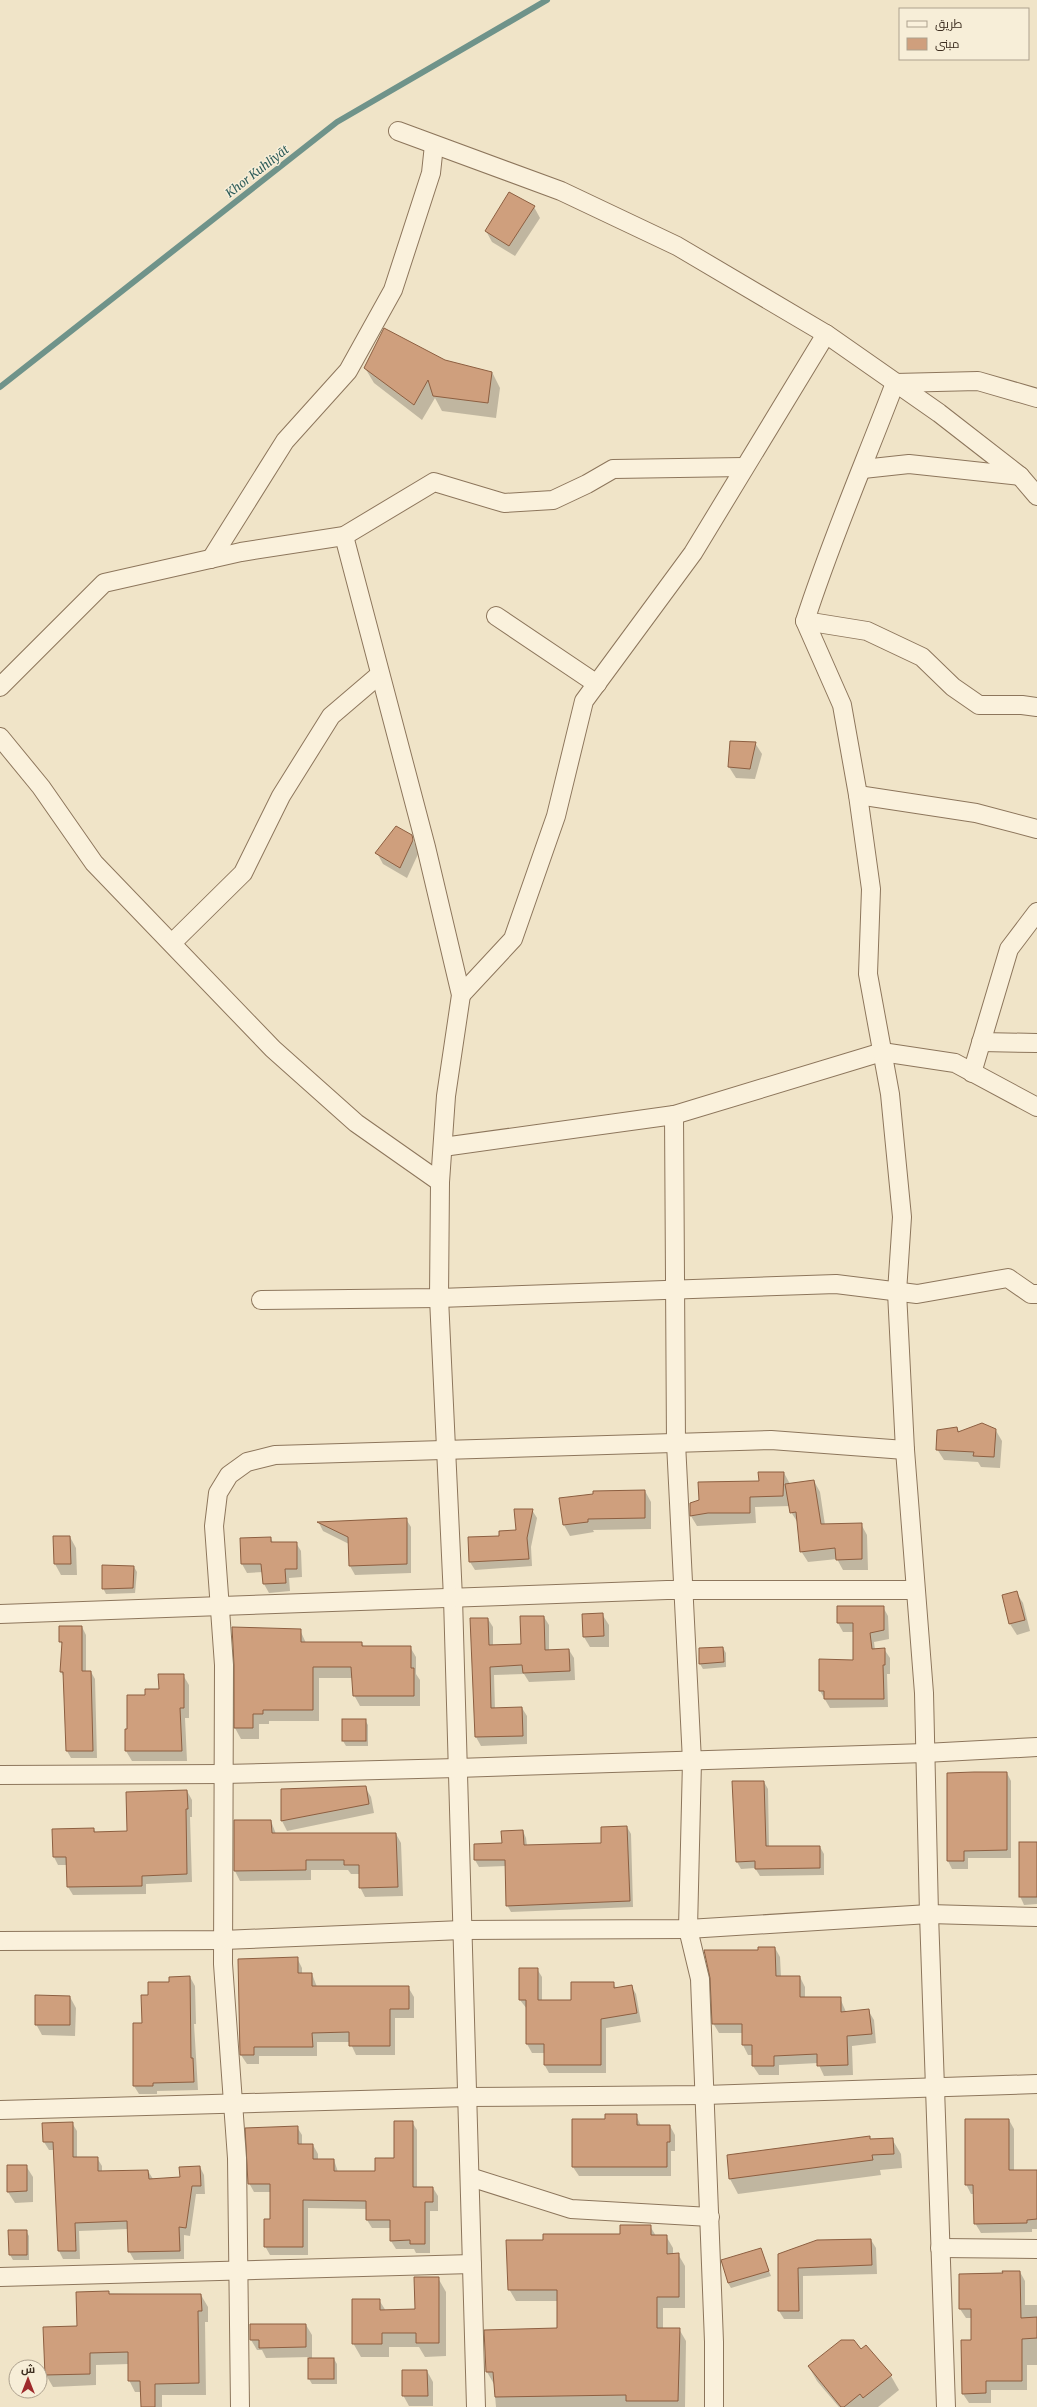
<svg xmlns="http://www.w3.org/2000/svg" width="1037" height="2407" font-family="Merriweather,Cairo,serif">
<style>
.shadow{fill:#0003}
.lines{fill:none;stroke-linecap:round;stroke-linejoin:round}
.stream{stroke:#6f938a;stroke-width:6}
.building{fill:#cf9f7d;stroke:#8d5f41}
.minor-casing{stroke:#8d765c;stroke-width:20}
.minor{stroke:#faf1dc;stroke-width:18}
.labels{text-anchor:middle;dominant-baseline:central;stroke-width:3;stroke-linejoin:round;paint-order:stroke}
.water-label{font-size:12px;font-style:italic;fill:#2f5d5a;stroke:#f7eed8}
</style>
<rect width="100%" height="100%" fill="#f0e4c8"/>
<g class="shadow">
<path d="M 534,207 L 540,218 L 515,256 L 492,242 L 486,231 Z"/>
<path d="M 445,361 L 492,372 L 500,388 L 496,418 L 442,411 L 435,398 L 422,420 L 374,383 L 365,368 Z"/>
<path d="M 731,742 L 755,743 L 762,754 L 755,779 L 736,778 L 729,767 Z"/>
<path d="M 411,836 L 419,852 L 407,878 L 383,864 L 377,853 Z"/>
<path d="M 957,1428 L 959,1432 L 995,1429 L 1002,1441 L 1000,1468 L 981,1467 L 978,1462 L 944,1460 L 937,1449 Z"/>
<path d="M 784,1473 L 790,1484 L 814,1481 L 820,1492 L 825,1525 L 861,1524 L 867,1535 L 868,1570 L 843,1570 L 837,1559 L 808,1562 L 801,1551 L 798,1523 L 791,1512 L 790,1506 L 755,1507 L 756,1523 L 697,1526 L 691,1516 L 760,1482 Z"/>
<path d="M 645,1491 L 651,1502 L 651,1529 L 593,1530 L 594,1532 L 570,1536 L 564,1525 L 594,1495 Z"/>
<path d="M 532,1510 L 537,1518 L 531,1547 L 532,1566 L 475,1570 L 470,1562 L 469,1538 L 501,1537 L 517,1531 Z"/>
<path d="M 406,1519 L 411,1527 L 411,1573 L 355,1575 L 350,1566 L 349,1544 L 323,1531 L 319,1523 Z"/>
<path d="M 54,1537 L 70,1537 L 76,1548 L 77,1575 L 61,1575 L 55,1564 Z"/>
<path d="M 271,1538 L 273,1543 L 296,1543 L 301,1551 L 302,1577 L 289,1578 L 290,1591 L 269,1593 L 264,1584 L 263,1572 L 247,1573 L 242,1564 L 241,1539 Z"/>
<path d="M 134,1567 L 137,1572 L 135,1593 L 106,1594 L 103,1588 Z"/>
<path d="M 1016,1592 L 1023,1603 L 1030,1631 L 1017,1635 L 1010,1624 L 1003,1596 Z"/>
<path d="M 838,1607 L 883,1607 L 888,1616 L 889,1639 L 874,1642 L 875,1650 L 884,1649 L 890,1658 L 890,1674 L 887,1674 L 888,1707 L 830,1708 L 820,1691 L 854,1661 L 854,1632 L 843,1632 L 838,1623 Z"/>
<path d="M 602,1614 L 609,1625 L 609,1647 L 590,1647 L 584,1637 Z"/>
<path d="M 544,1617 L 549,1625 L 549,1651 L 569,1650 L 574,1658 L 575,1680 L 529,1682 L 524,1674 L 494,1675 L 495,1709 L 522,1708 L 527,1716 L 527,1744 L 481,1746 L 476,1737 L 488,1619 L 493,1627 L 493,1646 L 522,1645 Z"/>
<path d="M 82,1627 L 86,1635 L 86,1672 L 91,1672 L 95,1679 L 97,1758 L 71,1758 L 67,1751 L 64,1677 L 61,1672 L 63,1646 L 60,1641 Z"/>
<path d="M 300,1630 L 306,1643 L 362,1643 L 364,1647 L 410,1647 L 416,1657 L 416,1674 L 420,1680 L 420,1706 L 360,1706 L 354,1695 L 353,1678 L 319,1678 L 319,1721 L 269,1721 L 269,1724 L 259,1724 L 259,1739 L 241,1739 L 235,1728 Z"/>
<path d="M 723,1648 L 726,1653 L 726,1667 L 703,1669 L 700,1664 Z"/>
<path d="M 183,1675 L 189,1685 L 189,1718 L 185,1718 L 187,1761 L 132,1761 L 126,1751 L 126,1730 L 128,1730 L 146,1696 Z"/>
<path d="M 365,1720 L 368,1725 L 368,1746 L 346,1746 L 343,1741 Z"/>
<path d="M 1007,1773 L 1011,1781 L 1011,1858 L 968,1858 L 968,1869 L 952,1869 L 948,1861 Z"/>
<path d="M 764,1782 L 768,1789 L 769,1847 L 820,1847 L 824,1854 L 824,1875 L 760,1876 L 755,1868 L 741,1869 L 737,1862 Z"/>
<path d="M 365,1787 L 371,1797 L 374,1813 L 287,1831 L 282,1821 L 282,1790 Z"/>
<path d="M 187,1791 L 192,1800 L 192,1817 L 190,1817 L 192,1882 L 146,1884 L 146,1894 L 73,1895 L 68,1887 L 67,1865 L 58,1865 L 54,1857 L 94,1829 L 96,1833 L 128,1832 Z"/>
<path d="M 235,1821 L 271,1821 L 276,1834 L 396,1834 L 401,1843 L 403,1896 L 365,1897 L 360,1887 L 360,1874 L 351,1874 L 348,1870 L 311,1870 L 311,1880 L 240,1881 L 235,1871 Z"/>
<path d="M 627,1827 L 631,1834 L 633,1907 L 511,1912 L 507,1905 L 506,1866 L 479,1867 L 475,1860 L 475,1845 L 503,1844 L 523,1831 L 526,1838 L 527,1846 L 602,1844 Z"/>
<path d="M 1037,1843 L 1037,1904 L 1024,1905 L 1020,1896 Z"/>
<path d="M 775,1948 L 780,1957 L 781,1977 L 800,1977 L 805,1987 L 805,1998 L 840,1998 L 846,2012 L 868,2010 L 874,2020 L 876,2043 L 852,2046 L 853,2075 L 824,2076 L 818,2063 L 779,2065 L 779,2075 L 759,2075 L 753,2066 L 753,2055 L 748,2055 L 743,2045 L 743,2033 L 719,2033 L 713,2023 L 759,1951 Z"/>
<path d="M 297,1958 L 302,1968 L 302,1974 L 312,1974 L 317,1987 L 408,1987 L 414,1997 L 414,2018 L 395,2018 L 395,2055 L 356,2055 L 350,2042 L 317,2042 L 317,2056 L 259,2056 L 259,2064 L 247,2064 L 241,2055 Z"/>
<path d="M 520,1969 L 537,1969 L 542,1977 L 542,2001 L 572,2001 L 613,1983 L 616,1988 L 631,1986 L 636,1994 L 641,2022 L 606,2028 L 606,2073 L 549,2073 L 544,2064 L 544,2053 L 532,2053 L 527,2044 L 527,2009 L 520,2000 Z"/>
<path d="M 190,1977 L 195,1986 L 196,2024 L 194,2024 L 198,2090 L 157,2091 L 157,2094 L 139,2094 L 134,2086 L 149,1996 L 170,1983 Z"/>
<path d="M 70,1997 L 76,2008 L 75,2036 L 42,2035 L 36,2024 Z"/>
<path d="M 636,2115 L 641,2126 L 670,2126 L 675,2135 L 675,2151 L 671,2151 L 671,2176 L 579,2176 L 573,2167 L 573,2120 L 606,2120 Z"/>
<path d="M 1009,2120 L 1014,2129 L 1014,2171 L 1037,2171 L 1037,2229 L 1032,2229 L 1032,2232 L 981,2233 L 975,2223 L 975,2194 L 971,2194 L 966,2184 Z"/>
<path d="M 412,2122 L 417,2130 L 417,2188 L 433,2188 L 438,2196 L 438,2211 L 430,2211 L 430,2253 L 416,2253 L 414,2249 L 396,2249 L 391,2241 L 391,2228 L 372,2228 L 367,2220 L 367,2209 L 308,2208 L 308,2255 L 270,2255 L 265,2246 L 271,2220 L 271,2192 L 254,2192 L 249,2183 L 297,2127 L 302,2135 L 302,2145 L 313,2145 L 318,2154 L 318,2160 L 334,2160 L 338,2172 L 376,2172 L 395,2159 Z"/>
<path d="M 72,2123 L 77,2131 L 77,2158 L 97,2158 L 102,2166 L 102,2172 L 148,2171 L 153,2179 L 181,2178 L 200,2167 L 204,2175 L 205,2194 L 196,2194 L 190,2236 L 184,2235 L 184,2259 L 134,2260 L 129,2251 L 128,2229 L 79,2231 L 80,2259 L 63,2259 L 59,2251 L 55,2150 L 49,2150 L 44,2142 Z"/>
<path d="M 892,2139 L 901,2154 L 902,2168 L 880,2170 L 881,2175 L 738,2194 L 730,2179 L 871,2140 Z"/>
<path d="M 26,2166 L 33,2177 L 33,2202 L 15,2203 L 8,2192 Z"/>
<path d="M 650,2226 L 656,2236 L 666,2236 L 673,2248 L 673,2254 L 678,2254 L 685,2266 L 685,2308 L 663,2308 L 663,2329 L 679,2329 L 686,2341 L 685,2407 L 496,2407 L 494,2384 L 487,2372 L 485,2331 L 558,2329 L 558,2301 L 516,2301 L 509,2289 L 544,2241 L 621,2235 Z"/>
<path d="M 26,2231 L 29,2236 L 29,2260 L 13,2260 L 10,2255 Z"/>
<path d="M 871,2240 L 876,2248 L 877,2274 L 803,2276 L 803,2319 L 784,2319 L 779,2311 L 779,2254 Z"/>
<path d="M 760,2249 L 771,2276 L 731,2288 L 728,2283 Z"/>
<path d="M 1020,2272 L 1025,2281 L 1025,2305 L 1037,2305 L 1037,2365 L 1027,2365 L 1027,2390 L 991,2390 L 991,2403 L 969,2403 L 963,2394 L 972,2341 L 972,2318 L 966,2318 L 960,2309 L 960,2275 Z"/>
<path d="M 438,2278 L 446,2292 L 446,2356 L 425,2357 L 419,2347 L 389,2347 L 389,2357 L 361,2357 L 353,2343 L 379,2300 L 386,2311 L 416,2310 Z"/>
<path d="M 77,2293 L 201,2295 L 208,2307 L 208,2322 L 205,2322 L 206,2395 L 162,2395 L 162,2407 L 142,2407 L 141,2392 L 135,2392 L 129,2380 L 129,2364 L 96,2365 L 96,2385 L 53,2387 L 46,2375 L 44,2328 L 78,2326 Z"/>
<path d="M 306,2325 L 312,2335 L 312,2359 L 334,2359 L 337,2364 L 337,2384 L 312,2384 L 309,2379 L 309,2357 L 266,2358 L 262,2350 L 257,2350 L 251,2340 Z"/>
<path d="M 861,2350 L 891,2376 L 899,2390 L 878,2407 L 839,2407 L 817,2381 L 809,2367 Z"/>
<path d="M 427,2371 L 433,2382 L 433,2406 L 409,2406 L 403,2395 Z"/>
</g>
<g class="lines">
<path class="stream" d="M 0,387 L 337,122 L 547,0"/>
</g>
<g class="building">
<path d="M 509,192 L 535,206 L 509,246 L 485,231 Z"/>
<path d="M 384,328 L 445,360 L 492,372 L 488,403 L 433,396 L 428,380 L 414,405 L 364,368 Z"/>
<path d="M 730,741 L 756,742 L 750,769 L 728,767 Z"/>
<path d="M 396,826 L 412,835 L 413,840 L 400,868 L 375,853 Z"/>
<path d="M 982,1423 L 996,1429 L 994,1457 L 973,1456 L 974,1452 L 936,1450 L 937,1430 L 957,1427 L 958,1432 Z"/>
<path d="M 758,1472 L 784,1472 L 783,1496 L 750,1497 L 750,1513 L 708,1513 L 690,1516 L 690,1503 L 699,1500 L 698,1482 L 759,1481 Z"/>
<path d="M 814,1480 L 821,1524 L 862,1523 L 862,1559 L 836,1560 L 835,1548 L 800,1552 L 796,1512 L 790,1513 L 785,1484 Z"/>
<path d="M 645,1490 L 645,1518 L 588,1519 L 588,1522 L 563,1525 L 559,1498 L 593,1494 L 593,1491 Z"/>
<path d="M 514,1509 L 533,1509 L 527,1538 L 529,1559 L 469,1562 L 468,1537 L 499,1536 L 499,1531 L 516,1530 Z"/>
<path d="M 407,1518 L 407,1564 L 349,1566 L 348,1537 L 317,1522 Z"/>
<path d="M 53,1536 L 70,1536 L 71,1564 L 54,1564 Z"/>
<path d="M 271,1537 L 271,1542 L 297,1542 L 297,1569 L 285,1569 L 286,1583 L 263,1584 L 261,1564 L 241,1564 L 240,1538 Z"/>
<path d="M 102,1565 L 134,1566 L 133,1588 L 102,1589 Z"/>
<path d="M 1017,1591 L 1025,1620 L 1009,1624 L 1002,1595 Z"/>
<path d="M 837,1606 L 884,1606 L 884,1630 L 870,1633 L 872,1649 L 885,1648 L 885,1665 L 883,1665 L 884,1699 L 824,1699 L 824,1691 L 819,1691 L 819,1659 L 853,1660 L 853,1623 L 837,1623 Z"/>
<path d="M 603,1613 L 604,1636 L 583,1637 L 582,1614 Z"/>
<path d="M 520,1616 L 544,1616 L 545,1650 L 569,1649 L 570,1671 L 523,1673 L 522,1665 L 490,1667 L 491,1708 L 522,1707 L 523,1736 L 475,1737 L 470,1618 L 488,1618 L 489,1645 L 521,1644 Z"/>
<path d="M 59,1626 L 82,1626 L 82,1671 L 91,1671 L 93,1751 L 66,1751 L 63,1672 L 60,1672 L 62,1642 L 59,1642 Z"/>
<path d="M 232,1627 L 301,1629 L 301,1642 L 362,1642 L 362,1646 L 411,1646 L 411,1668 L 414,1668 L 414,1696 L 353,1696 L 351,1667 L 313,1667 L 313,1710 L 263,1710 L 263,1714 L 253,1714 L 253,1728 L 234,1728 L 234,1665 Z"/>
<path d="M 723,1647 L 724,1662 L 699,1664 L 699,1648 Z"/>
<path d="M 158,1674 L 184,1674 L 184,1708 L 180,1708 L 182,1751 L 125,1751 L 125,1729 L 127,1729 L 127,1695 L 145,1695 L 145,1689 L 159,1689 Z"/>
<rect x="342" y="1719" width="24" height="22"/>
<path d="M 974,1772 L 1007,1772 L 1007,1850 L 964,1851 L 964,1861 L 947,1861 L 947,1773 Z"/>
<path d="M 732,1781 L 764,1781 L 766,1846 L 820,1846 L 820,1868 L 755,1869 L 755,1861 L 736,1862 Z"/>
<path d="M 366,1786 L 369,1804 L 281,1821 L 281,1789 Z"/>
<path d="M 187,1790 L 188,1809 L 186,1809 L 187,1874 L 142,1876 L 142,1886 L 67,1887 L 66,1857 L 53,1857 L 52,1829 L 94,1828 L 94,1832 L 127,1831 L 126,1792 Z"/>
<path d="M 234,1820 L 271,1820 L 272,1833 L 396,1833 L 398,1887 L 359,1888 L 359,1865 L 344,1865 L 344,1860 L 306,1860 L 306,1870 L 234,1871 Z"/>
<path d="M 627,1826 L 630,1901 L 506,1906 L 505,1860 L 474,1860 L 474,1844 L 502,1843 L 501,1831 L 523,1830 L 524,1845 L 601,1843 L 601,1827 Z"/>
<rect x="1019" y="1842" width="18" height="55"/>
<path d="M 758,1947 L 775,1947 L 776,1976 L 800,1976 L 800,1997 L 841,1997 L 841,2012 L 869,2009 L 872,2034 L 847,2036 L 848,2065 L 817,2066 L 817,2054 L 774,2056 L 774,2066 L 752,2066 L 752,2045 L 742,2045 L 742,2024 L 712,2024 L 710,1978 L 704,1950 L 758,1950 Z"/>
<path d="M 298,1957 L 298,1973 L 312,1973 L 312,1986 L 409,1986 L 409,2009 L 390,2009 L 390,2046 L 349,2046 L 349,2032 L 312,2033 L 313,2047 L 254,2047 L 254,2055 L 240,2055 L 238,1959 Z"/>
<path d="M 519,1968 L 538,1968 L 538,2000 L 571,2000 L 571,1982 L 614,1982 L 614,1988 L 632,1985 L 637,2013 L 601,2019 L 601,2065 L 544,2065 L 544,2044 L 526,2044 L 526,2000 L 519,2000 Z"/>
<path d="M 190,1976 L 191,2058 L 193,2058 L 194,2082 L 153,2083 L 153,2086 L 133,2086 L 133,2023 L 142,2023 L 141,1995 L 148,1995 L 148,1982 L 169,1982 L 169,1977 Z"/>
<path d="M 35,1995 L 70,1996 L 70,2025 L 35,2025 Z"/>
<path d="M 605,2114 L 637,2114 L 637,2125 L 670,2125 L 670,2142 L 667,2142 L 667,2167 L 572,2167 L 572,2119 L 605,2119 Z"/>
<path d="M 965,2119 L 1009,2119 L 1009,2170 L 1037,2170 L 1037,2219 L 1027,2220 L 1027,2223 L 974,2224 L 973,2185 L 965,2185 Z"/>
<path d="M 394,2121 L 413,2121 L 413,2187 L 433,2187 L 433,2202 L 425,2202 L 425,2244 L 410,2244 L 410,2240 L 390,2241 L 390,2220 L 366,2220 L 366,2201 L 303,2200 L 303,2247 L 264,2247 L 264,2219 L 270,2219 L 270,2184 L 248,2184 L 245,2128 L 298,2126 L 298,2144 L 313,2144 L 313,2159 L 334,2159 L 334,2171 L 375,2171 L 375,2158 L 394,2158 Z"/>
<path d="M 73,2122 L 73,2157 L 98,2157 L 98,2171 L 148,2170 L 149,2179 L 180,2177 L 179,2167 L 200,2166 L 201,2186 L 192,2186 L 186,2228 L 179,2227 L 180,2251 L 128,2252 L 127,2221 L 75,2223 L 76,2251 L 58,2251 L 53,2142 L 43,2142 L 42,2123 Z"/>
<path d="M 870,2136 L 870,2139 L 893,2138 L 894,2154 L 872,2155 L 873,2160 L 729,2179 L 727,2155 Z"/>
<path d="M 7,2165 L 27,2165 L 27,2191 L 7,2192 Z"/>
<path d="M 620,2225 L 651,2225 L 651,2235 L 667,2235 L 667,2254 L 679,2253 L 679,2297 L 657,2297 L 657,2328 L 680,2328 L 678,2401 L 626,2401 L 626,2395 L 495,2397 L 493,2372 L 486,2372 L 484,2330 L 557,2328 L 557,2290 L 508,2290 L 506,2240 L 543,2240 L 543,2234 L 620,2234 Z"/>
<path d="M 8,2230 L 27,2230 L 27,2255 L 9,2255 Z"/>
<path d="M 871,2239 L 872,2265 L 798,2268 L 799,2311 L 778,2311 L 778,2254 L 817,2240 Z"/>
<path d="M 761,2248 L 769,2271 L 728,2283 L 721,2260 Z"/>
<path d="M 1002,2271 L 1020,2271 L 1021,2318 L 1037,2317 L 1037,2338 L 1022,2339 L 1022,2381 L 986,2381 L 986,2393 L 962,2394 L 961,2340 L 971,2340 L 971,2309 L 959,2309 L 959,2274 L 1003,2273 Z"/>
<path d="M 414,2277 L 439,2277 L 439,2343 L 416,2343 L 416,2333 L 382,2333 L 382,2344 L 352,2344 L 352,2299 L 380,2299 L 380,2310 L 415,2309 Z"/>
<path d="M 109,2291 L 109,2294 L 201,2294 L 202,2311 L 198,2311 L 199,2383 L 155,2384 L 155,2407 L 141,2407 L 140,2381 L 128,2381 L 128,2352 L 90,2353 L 90,2374 L 45,2375 L 43,2327 L 77,2326 L 76,2292 Z"/>
<path d="M 250,2324 L 306,2324 L 306,2347 L 259,2348 L 259,2340 L 250,2340 Z"/>
<path d="M 841,2340 L 854,2340 L 861,2349 L 866,2345 L 892,2375 L 863,2398 L 860,2394 L 844,2407 L 841,2407 L 808,2366 Z"/>
<rect x="308" y="2358" width="26" height="21"/>
<path d="M 402,2370 L 427,2370 L 428,2396 L 402,2396 Z"/>
</g>
<g class="lines">
<defs>
<g id="minor">
<path d="M 398,131 L 561,191 L 677,246 L 826,334 L 939,413 L 1020,476 L 1037,496"/>
<path d="M 863,469 L 909,464 L 1020,476"/>
<path d="M 344,536 L 426,847 L 461,995 L 446,1096 L 440,1182 L 439,1298 L 453,1598 L 476,2407"/>
<path d="M 211,559 L 285,441 L 348,371 L 393,290 L 431,173 L 434,145"/>
<path d="M 496,616 L 597,684"/>
<path d="M 805,621 L 867,631 L 922,657 L 953,687 L 979,705 L 1022,705 L 1037,707"/>
<path d="M 0,687 L 104,583 L 241,552 L 344,536 L 434,482 L 504,503 L 553,500 L 587,484 L 613,469 L 744,467"/>
<path d="M 0,737 L 41,787 L 94,863 L 273,1049 L 356,1123 L 440,1182"/>
<path d="M 858,795 L 976,813 L 1037,829"/>
<path d="M 172,943 L 243,873 L 281,796 L 331,716 L 379,675"/>
<path d="M 461,995 L 513,939 L 556,816 L 584,701 L 693,553 L 826,334"/>
<path d="M 981,1042 L 1037,1043"/>
<path d="M 972,1073 L 1009,949 L 1037,912"/>
<path d="M 674,1115 L 676,1443 L 692,1761 L 688,1929 L 700,1979 L 714,2342 L 714,2407"/>
<path d="M 443,1147 L 674,1115 L 882,1052 L 955,1063 L 1037,1107"/>
<path d="M 261,1300 L 439,1298 L 836,1284 L 917,1294 L 1008,1278 L 1031,1294 L 1037,1294"/>
<path d="M 0,1614 L 667,1590 L 915,1590"/>
<path d="M 0,1775 L 223,1774 L 457,1768 L 925,1753 L 1037,1747"/>
<path d="M 0,1941 L 223,1940 L 462,1930 L 688,1929 L 929,1914 L 1037,1917"/>
<path d="M 0,2110 L 467,2097 L 705,2095 L 1037,2084"/>
<path d="M 470,2177 L 571,2209 L 710,2217"/>
<path d="M 940,2248 L 1037,2249"/>
<path d="M 0,2277 L 472,2264"/>
<path d="M 240,2407 L 237,2158 L 223,1964 L 224,1665 L 214,1526 L 218,1493 L 229,1475 L 247,1462 L 275,1455 L 771,1440 L 905,1450"/>
<path d="M 946,2407 L 929,1914 L 924,1693 L 905,1450 L 897,1292 L 902,1217 L 890,1094 L 868,974 L 871,889 L 858,795 L 842,705 L 805,621 C 831,540 865,462 895,383 L 978,381 L 1037,398"/>
</g>
</defs>
<use href="#minor" class="minor-casing"/>
<use href="#minor" class="minor"/>
</g>
<g class="labels">
<g class="water-label">
<text transform="translate(257 171) rotate(-38)">Khor Kuhliyāt</text>
</g>
</g>
<rect x="899" y="8" width="130" height="52" fill="#f7eed8" stroke="#ada18e"/>
<rect x="907" y="21" width="20" height="6" fill="#faf1dc" stroke="#ada18e"/>
<text x="935" y="28" font-size="12" fill="#3d2e20">طريق</text>
<rect x="907" y="38" width="20" height="12" fill="#cf9f7d" stroke="#ada18e"/>
<text x="935" y="48" font-size="12" fill="#3d2e20">مبنى</text>
<g transform="translate(28 2379)"><circle r="19" fill="#f7eed8" stroke="#ada18e"/>
<path d="M0-3L7 15L0 10L-7 15Z" fill="#9e2a2b"/>
<text y="-6" font-size="11" font-weight="bold" text-anchor="middle" fill="#3d2e20">ش</text>
</g>
</svg>
